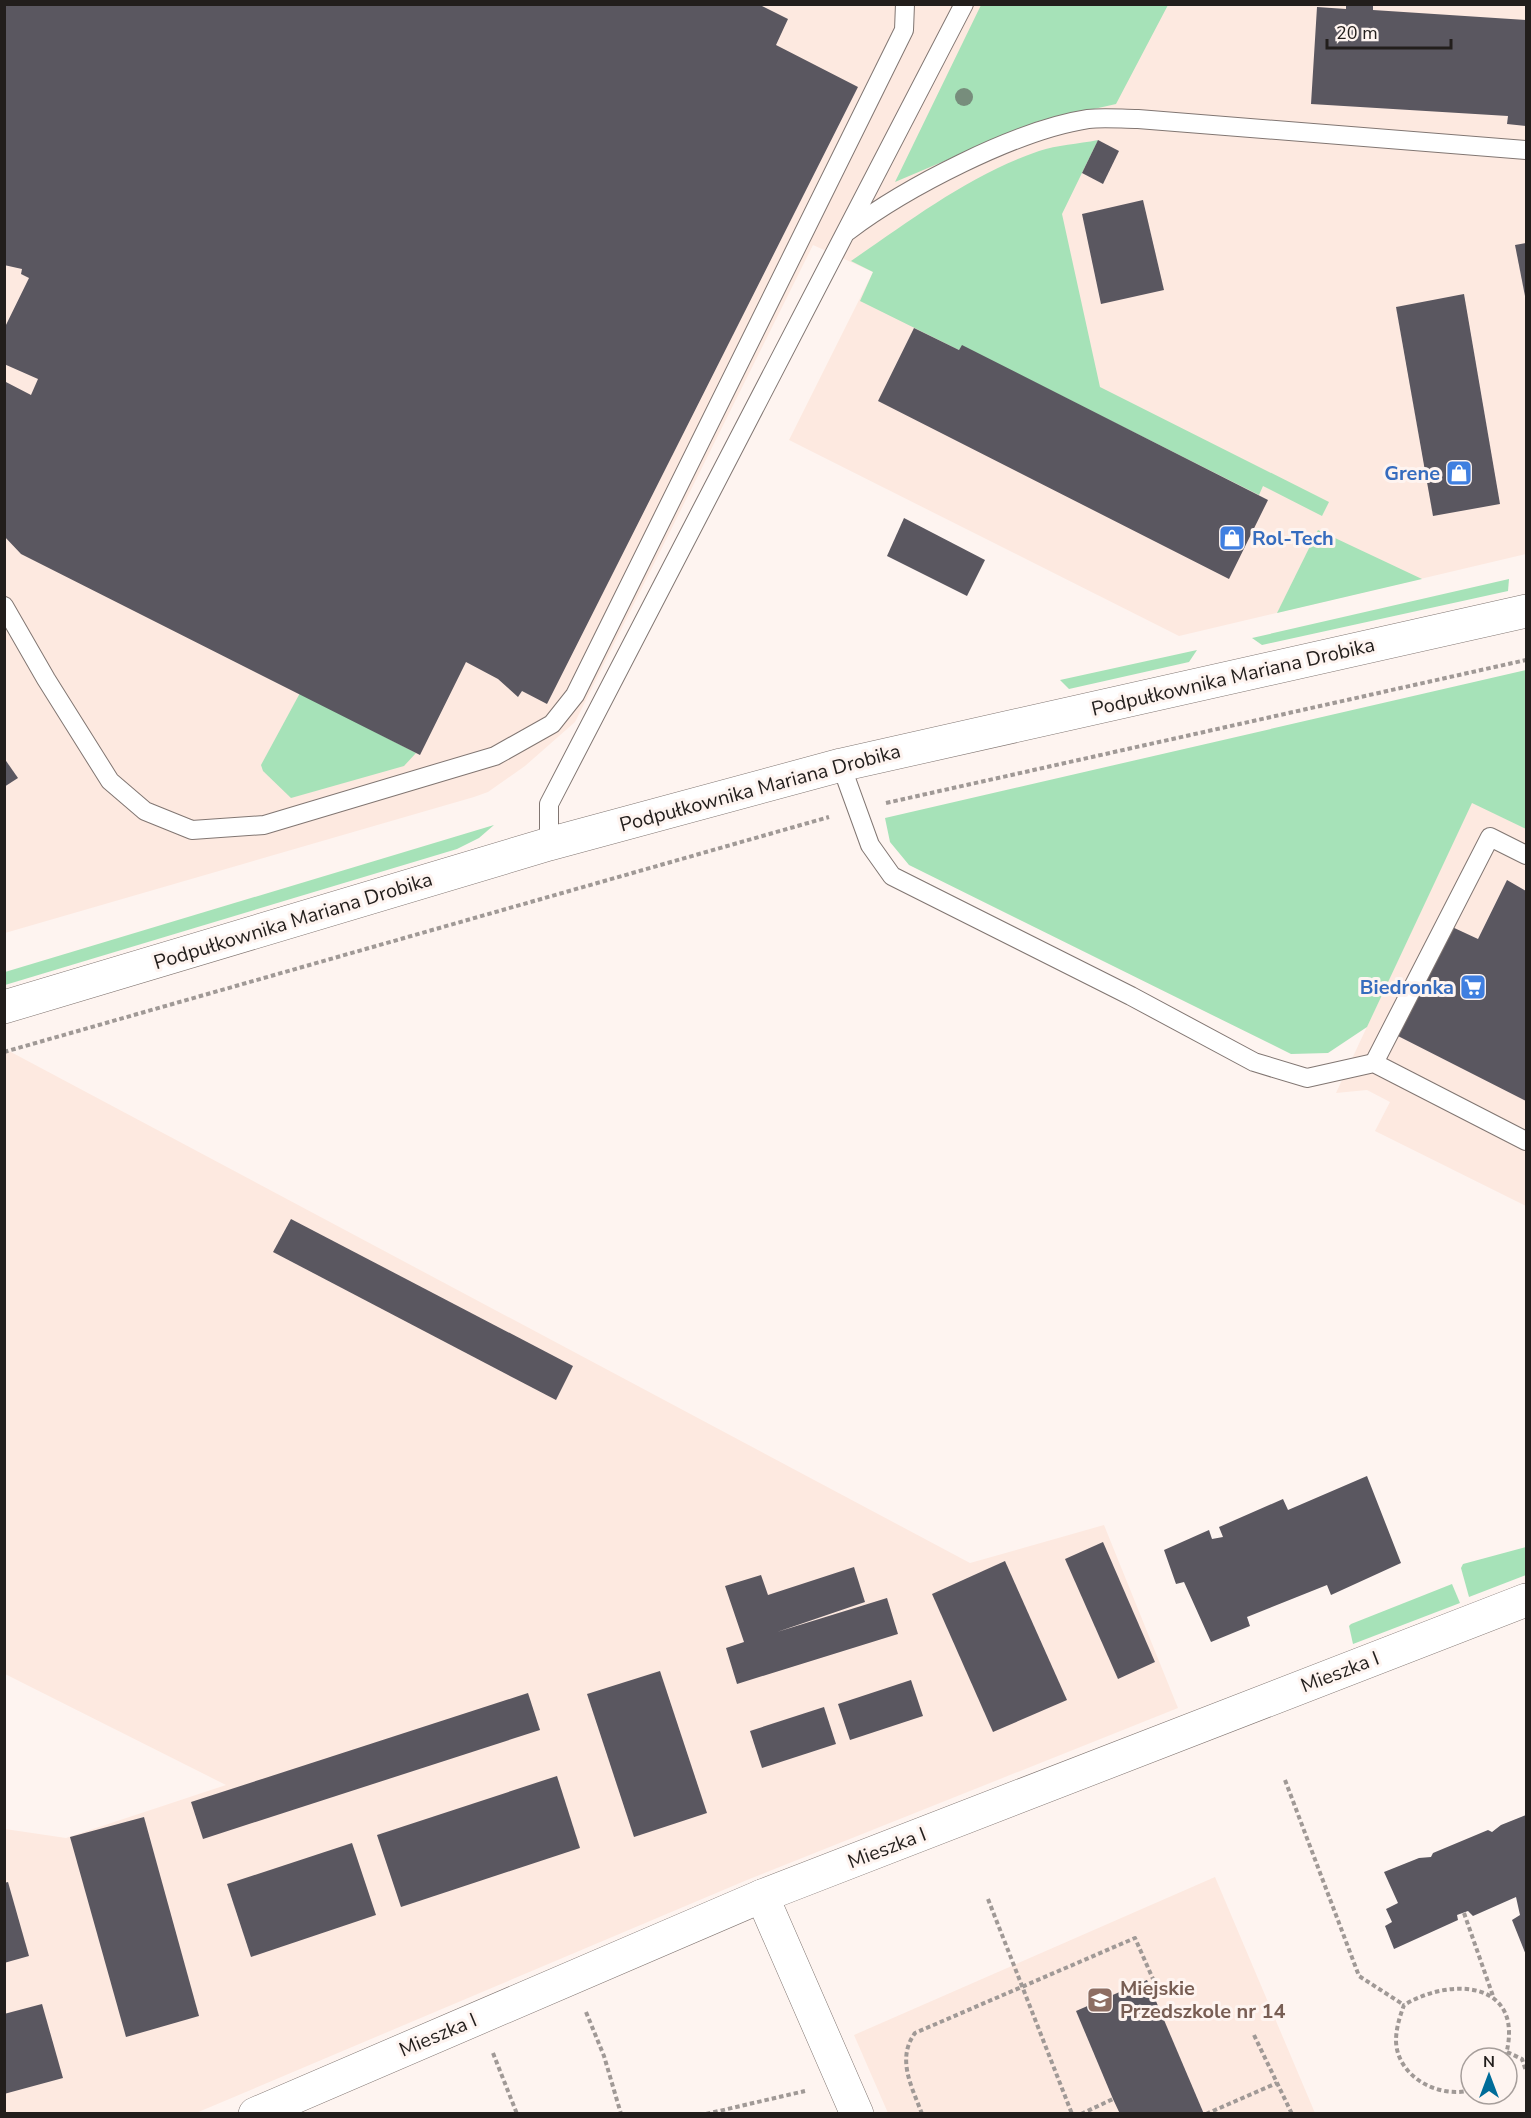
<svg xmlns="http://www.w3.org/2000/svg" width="1531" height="2118" font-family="'Nunito Sans',sans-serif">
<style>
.built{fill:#fde9e0}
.green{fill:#a6e2b8}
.building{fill:#5a5760}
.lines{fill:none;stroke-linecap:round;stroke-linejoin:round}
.lane-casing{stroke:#817672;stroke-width:20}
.street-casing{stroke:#817672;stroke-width:34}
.secondary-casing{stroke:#817672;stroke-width:34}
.path{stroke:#a09996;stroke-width:4;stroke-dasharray:4.5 3;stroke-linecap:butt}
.lane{stroke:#fff;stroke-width:18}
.street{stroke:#fff;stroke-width:33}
.secondary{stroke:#fff;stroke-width:33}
.tree{fill:#778d7c}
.labels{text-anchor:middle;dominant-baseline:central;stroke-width:6;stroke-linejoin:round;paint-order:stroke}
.shop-label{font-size:20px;font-weight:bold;fill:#366cbe;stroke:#fef4f0;text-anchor:end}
.street-label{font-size:20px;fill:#221e1c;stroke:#fef4f0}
.education-label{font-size:20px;font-weight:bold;fill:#785e54;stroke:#fef4f0;text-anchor:start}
</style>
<rect width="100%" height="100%" fill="#fef4f0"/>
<g class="built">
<path d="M 5,5 L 1526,5 L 1526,554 L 1179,636 L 789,440 L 873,272 L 813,245 L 575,722 L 525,766 L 488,792 L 474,797 L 5,933 Z"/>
<path d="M 1472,802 L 1526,829 L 1526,1206 L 1375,1131 L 1390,1102 L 1367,1090 L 1336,1093 Z"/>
<path d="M 9,1051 L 970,1563 L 1104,1525 L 1178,1708 L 747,1880 L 196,2113 L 5,2114 L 5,1829 L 66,1838 L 226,1785 L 5,1674 L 5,1052 Z"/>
<path d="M 1215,1877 L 1315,2113 L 888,2113 L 854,2035 Z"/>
</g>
<g class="green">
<path d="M 981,5 L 1168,5 L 1116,104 L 1036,122 L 895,182 Z"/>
<path d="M 1098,140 L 1062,214 L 1100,387 L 1329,502 L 1322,516 L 1263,486 L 1259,495 L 962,346 L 959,350 L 860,301 L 873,272 L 851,261 C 909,221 971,174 1039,151 C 1057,145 1078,144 1098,140 Z"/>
<path d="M 1318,530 L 1422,579 L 1277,613 Z"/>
<path d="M 1509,579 L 1508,591 L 1262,645 L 1252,638 Z"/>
<path d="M 1197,650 L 1189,662 L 1069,689 L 1060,680 Z"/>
<path d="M 1526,670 L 1526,829 L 1472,803 L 1367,1027 L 1328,1053 L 1291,1054 L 909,865 L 890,842 L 885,818 Z"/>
<path d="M 300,693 L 416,753 L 404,766 L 291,798 L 263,771 L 261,765 Z"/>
<path d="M 494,825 L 479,838 L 457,849 L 5,985 L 5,972 Z"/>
<path d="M 1526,1547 L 1526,1575 L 1469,1597 L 1461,1568 L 1463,1564 Z"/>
<path d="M 1452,1584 L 1460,1603 L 1353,1644 L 1349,1626 L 1351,1624 Z"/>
</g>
<g class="building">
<path d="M 4,4 L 758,4 L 788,19 L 776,45 L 858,87 L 547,704 L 522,691 L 518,697 L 498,679 L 466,662 L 420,755 L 21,554 L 4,536 L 4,381 L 31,395 L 38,379 L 4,364 L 4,329 L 29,278 L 21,274 L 22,269 L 4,265 Z"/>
<path d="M 1346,4 L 1373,4 L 1373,10 L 1526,20 L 1526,126 L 1507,124 L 1508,116 L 1311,104 L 1317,7 L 1346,9 Z"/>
<path d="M 1098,140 L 1119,151 L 1103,184 L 1082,173 Z"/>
<path d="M 1143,200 L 1164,290 L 1101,304 L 1082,214 Z"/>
<path d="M 1526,243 L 1526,296 L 1525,296 L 1515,245 Z"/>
<path d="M 1464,294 L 1500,504 L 1433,516 L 1396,307 Z"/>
<path d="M 914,328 L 959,350 L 962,345 L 1268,500 L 1229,579 L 878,401 Z"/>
<path d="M 904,518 L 985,560 L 967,596 L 887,556 Z"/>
<path d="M 4,758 L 18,778 L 4,787 Z"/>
<path d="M 1507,880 L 1526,891 L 1526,1101 L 1396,1035 L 1450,926 L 1478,939 Z"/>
<path d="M 291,1219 L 573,1366 L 556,1400 L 273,1252 Z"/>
<path d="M 1367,1476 L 1401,1563 L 1331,1595 L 1327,1585 L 1247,1617 L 1250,1626 L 1211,1642 L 1184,1582 L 1176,1584 L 1164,1550 L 1209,1530 L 1212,1539 L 1223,1537 L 1219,1527 L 1283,1499 L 1288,1510 Z"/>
<path d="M 1103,1542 L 1155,1662 L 1118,1679 L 1065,1559 Z"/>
<path d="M 1005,1561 L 1067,1700 L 993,1732 L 932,1594 Z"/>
<path d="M 854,1567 L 865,1602 L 777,1632 L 887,1598 L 898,1634 L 737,1684 L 726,1648 L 744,1642 L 725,1586 L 761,1575 L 768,1595 Z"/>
<path d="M 660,1671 L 707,1813 L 634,1837 L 587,1694 Z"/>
<path d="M 911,1680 L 923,1716 L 850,1740 L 838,1704 Z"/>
<path d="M 528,1693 L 540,1730 L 203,1839 L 191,1802 Z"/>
<path d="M 824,1707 L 836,1744 L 762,1768 L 750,1731 Z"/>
<path d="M 557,1776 L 580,1848 L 401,1907 L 377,1835 Z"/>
<path d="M 1526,1815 L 1526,1955 L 1512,1920 L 1520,1915 L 1516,1897 L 1473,1916 L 1468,1911 L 1457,1915 L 1458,1920 L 1394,1949 L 1385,1926 L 1392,1922 L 1386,1909 L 1398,1903 L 1384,1872 L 1419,1858 L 1431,1857 L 1433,1853 L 1488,1830 L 1492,1832 L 1501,1825 Z"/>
<path d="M 144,1817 L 199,2016 L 126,2037 L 70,1837 Z"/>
<path d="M 352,1843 L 376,1915 L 251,1957 L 227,1884 Z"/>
<path d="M 8,1882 L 29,1956 L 4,1963 L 4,1883 Z"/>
<path d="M 1147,1980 L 1204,2114 L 1120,2114 L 1113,2099 L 1076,2011 Z"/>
<path d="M 42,2004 L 63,2078 L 4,2094 L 4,2014 Z"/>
</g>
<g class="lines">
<defs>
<g id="lane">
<path d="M 848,231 C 905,188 1016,130 1088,119 C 1104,117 1122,119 1138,119 L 1526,150"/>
<path d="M 4,606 L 46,679 L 110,781 L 145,811 L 192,830 L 264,825 L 495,756 L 552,724 L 575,695 L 904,30 L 905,4"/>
<path d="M 841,765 L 870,845 L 892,876 L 1131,996 L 1254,1062 L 1307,1078 L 1374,1063 L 1526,1141"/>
<path d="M 549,844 L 549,804 L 964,4"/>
<path d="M 1374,1063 L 1490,837 L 1526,855"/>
</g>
<g id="street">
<path d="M 762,1896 L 857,2114"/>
<path d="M 255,2114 L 762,1896 L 1526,1600"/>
</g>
<path id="secondary" d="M 4,1007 L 549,844 L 841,765 L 1526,611"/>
</defs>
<use href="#lane" class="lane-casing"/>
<use href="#street" class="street-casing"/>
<use href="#secondary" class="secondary-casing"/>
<g class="path">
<path d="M 886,803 L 1526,660"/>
<path d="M 4,1052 L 829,817"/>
<path d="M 1285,1780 L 1359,1976 L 1404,2005"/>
<path d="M 988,1899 L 1072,2114"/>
<path d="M 1464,1913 L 1493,1996"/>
<path d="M 586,2012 L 604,2056 L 621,2114"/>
<path d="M 1254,2035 L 1292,2114"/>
<path d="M 1507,2052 L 1522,2059 L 1526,2071"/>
<path d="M 493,2053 L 517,2114"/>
<path d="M 1471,2090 C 1439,2099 1397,2077 1396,2041 C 1396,2028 1400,2016 1404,2005 C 1454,1975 1527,1983 1505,2058"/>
<path d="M 706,2114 L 805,2091"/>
<path d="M 922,2114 C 912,2087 896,2059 915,2033 L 1135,1938 L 1153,1979"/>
<path d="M 1081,2114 L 1113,2099"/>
<path d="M 1206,2114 L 1277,2083"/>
</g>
<use href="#lane" class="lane"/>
<use href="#street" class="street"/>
<use href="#secondary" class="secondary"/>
</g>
<circle class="tree" cx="964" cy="97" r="9"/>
<defs>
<symbol id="shop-square" viewBox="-11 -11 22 22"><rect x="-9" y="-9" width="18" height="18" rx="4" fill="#3f7fe0" stroke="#fef4f0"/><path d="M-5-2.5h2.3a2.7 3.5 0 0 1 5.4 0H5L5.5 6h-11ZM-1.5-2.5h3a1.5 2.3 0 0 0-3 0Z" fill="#fff"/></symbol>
<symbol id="supermarket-square" viewBox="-11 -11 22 22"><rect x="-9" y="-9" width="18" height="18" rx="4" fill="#3f7fe0" stroke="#fef4f0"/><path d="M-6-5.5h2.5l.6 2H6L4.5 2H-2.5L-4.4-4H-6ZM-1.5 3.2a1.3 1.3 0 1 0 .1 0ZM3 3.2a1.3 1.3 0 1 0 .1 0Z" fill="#fff"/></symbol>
<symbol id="school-square" viewBox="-11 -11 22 22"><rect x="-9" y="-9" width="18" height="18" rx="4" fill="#8d6e63" stroke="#fef4f0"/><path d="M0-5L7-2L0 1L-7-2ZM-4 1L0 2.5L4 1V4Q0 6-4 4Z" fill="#fff"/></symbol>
</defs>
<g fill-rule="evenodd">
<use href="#shop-square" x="1444" y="458" width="30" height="30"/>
<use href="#shop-square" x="1217" y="523" width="30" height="30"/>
<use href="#supermarket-square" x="1458" y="972" width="30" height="30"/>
<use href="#school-square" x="1085" y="1985" width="30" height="30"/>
</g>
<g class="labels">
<g class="shop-label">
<text x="1440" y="473">Grene</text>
<text x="1252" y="538" text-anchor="start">Rol-Tech</text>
<text x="1454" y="987">Biedronka</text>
</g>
<g class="street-label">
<text transform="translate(1233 677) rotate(-13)">Podpułkownika Mariana Drobika</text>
<text transform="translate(760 788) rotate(-15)">Podpułkownika Mariana Drobika</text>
<text transform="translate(293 921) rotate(-17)">Podpułkownika Mariana Drobika</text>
<text transform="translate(1340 1672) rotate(-21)">Mieszka I</text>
<text transform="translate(887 1848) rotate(-21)">Mieszka I</text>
<text transform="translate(438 2035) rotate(-23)">Mieszka I</text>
</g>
<g class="education-label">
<text x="1120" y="1988">Miejskie<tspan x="1120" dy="23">Przedszkole nr 14</tspan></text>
</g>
</g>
<rect width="1531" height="2118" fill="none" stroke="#221e1c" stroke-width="12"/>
<g transform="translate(1489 2076)"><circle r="28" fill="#fef4f0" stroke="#a69e9b" stroke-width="1.5"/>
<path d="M0-4.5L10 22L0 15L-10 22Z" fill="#006c99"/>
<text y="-9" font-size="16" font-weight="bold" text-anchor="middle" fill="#221e1c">N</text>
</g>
<path d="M1327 39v9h124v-9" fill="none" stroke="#221e1c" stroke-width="3"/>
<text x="1336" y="39" font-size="18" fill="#221e1c" stroke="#fef4f0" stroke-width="4.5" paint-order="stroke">20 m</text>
</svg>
